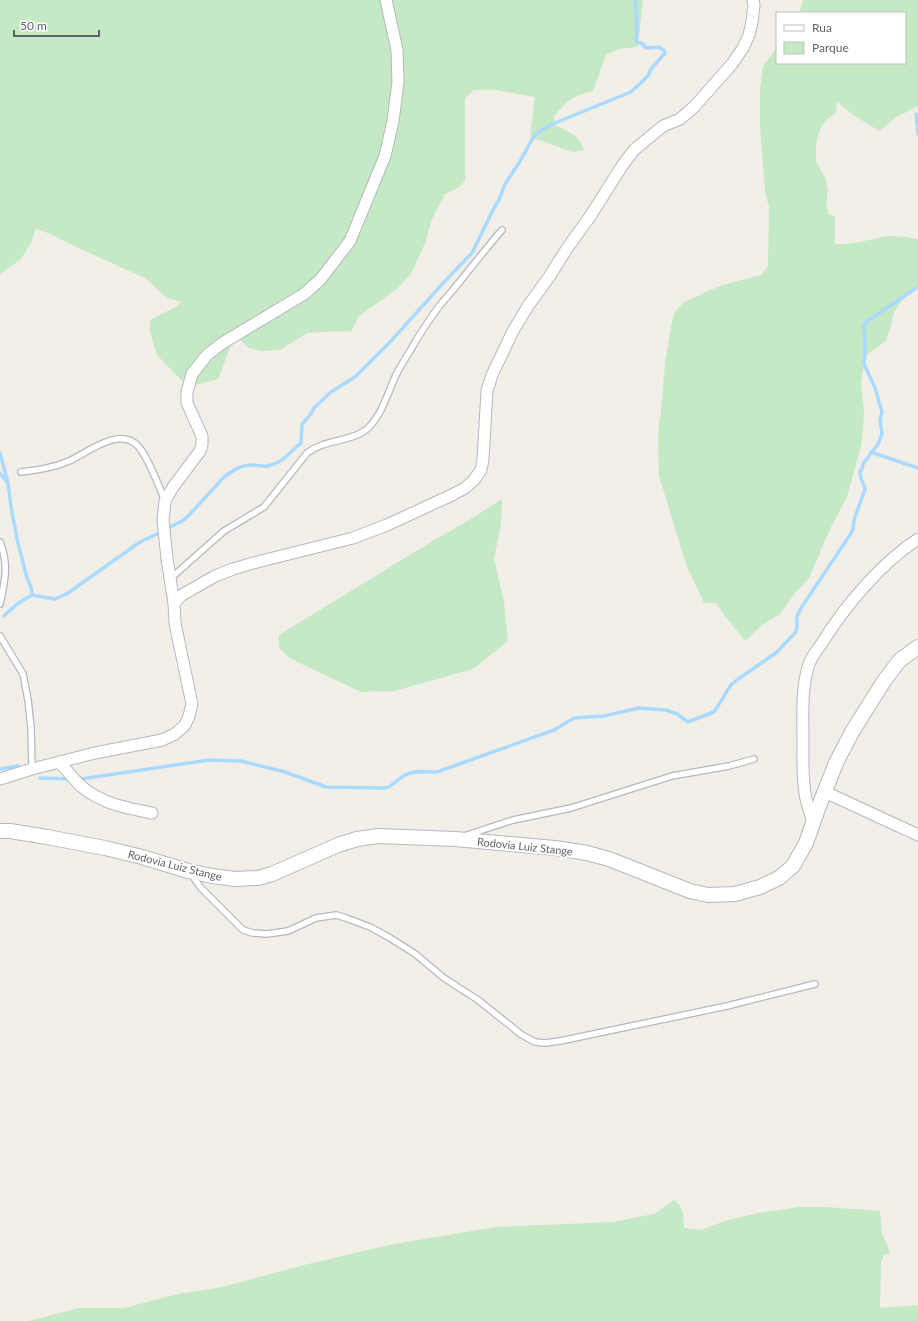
<svg xmlns="http://www.w3.org/2000/svg" width="918" height="1321" font-family="Lato,sans-serif">
<style>
.green{fill:#c5e8c5}
.lines{fill:none;stroke-linecap:round;stroke-linejoin:round}
.stream{stroke:#aadaff;stroke-width:3.5}
.service-casing{stroke:#b5b8bc;stroke-width:8}
.minor-casing{stroke:#b5b8bc;stroke-width:13}
.tertiary-casing{stroke:#b5b8bc;stroke-width:16}
.service{stroke:#fff;stroke-width:5.5}
.minor{stroke:#fff;stroke-width:11}
.tertiary{stroke:#fff;stroke-width:14}
.labels{text-anchor:middle;dominant-baseline:central;stroke-width:4;stroke-linejoin:round;paint-order:stroke}
.street-label{font-size:11px;fill:#5f6368;stroke:#fff}
</style>
<rect width="100%" height="100%" fill="#f1efe8"/>
<g class="green">
<path d="M 0,0 L 643,0 L 638,47 L 619,49 L 606,55 L 593,91 C 572,96 569,100 554,116 L 555,125 C 568,132 580,135 584,150 L 573,152 L 530,137 L 535,97 L 495,90 L 474,90 L 465,98 L 465,181 L 458,188 L 445,194 L 431,221 L 426,241 L 411,274 L 398,288 L 359,316 L 351,332 L 336,331 L 307,333 L 280,350 L 262,351 L 249,348 L 235,335 L 218,379 L 191,386 L 180,379 L 157,355 L 150,332 L 150,320 C 160,314 172,310 182,302 L 167,298 L 145,278 L 85,251 L 48,233 L 36,229 L 31,243 L 21,259 L 0,274 Z"/>
<path d="M 803,0 L 918,0 L 918,106 L 897,117 L 879,131 L 855,116 L 837,102 L 836,113 L 827,119 L 821,127 L 817,139 L 816,149 L 816,161 L 826,179 L 828,190 L 826,206 L 829,215 L 835,216 L 835,244 C 850,246 873,238 889,236 C 898,235 909,238 918,239 L 918,287 L 904,297 L 894,312 L 891,326 L 886,341 L 865,356 L 861,384 L 864,412 L 863,429 L 861,446 L 847,497 L 830,529 L 809,578 L 796,592 L 780,614 L 762,625 L 745,641 L 722,612 L 716,603 L 704,603 L 686,564 L 659,476 L 658,435 L 662,401 L 665,363 L 671,326 L 675,311 L 684,302 L 722,285 L 761,275 L 768,266 L 769,207 L 765,192 L 760,126 L 760,89 L 763,66 L 777,47 L 777,63 L 905,63 L 905,13 L 799,13 Z"/>
<path d="M 502,499 L 501,526 L 494,558 L 504,602 L 508,641 L 473,669 L 394,691 L 361,692 L 291,659 L 279,648 L 279,635 L 431,542 L 479,514 Z"/>
<path d="M 674,1200 C 684,1207 684,1217 684,1228 L 701,1230 L 725,1221 L 758,1213 L 800,1207 L 825,1207 L 880,1211 L 882,1233 L 890,1253 L 884,1255 L 881,1262 L 880,1308 L 918,1305 L 918,1321 L 29,1321 L 79,1308 L 124,1308 L 178,1294 L 223,1287 L 304,1265 L 394,1244 L 496,1227 L 613,1222 L 654,1214 Z"/>
</g>
<g class="lines">
<g class="stream">
<path d="M 916,114 L 918,134"/>
<path d="M 871,452 L 918,468"/>
<path d="M 0,453 L 8,483 L 11,507 L 18,543 L 27,578 L 31,587 L 32,595"/>
<path d="M 0,473 L 7,482"/>
<path d="M 170,527 L 184,520 L 190,514 L 224,477 C 232,471 242,464 253,465 C 258,465 263,467 268,466 C 285,462 289,452 301,443 L 302,424 L 311,414 L 314,408 L 331,392 L 355,377 L 391,341 L 444,282 L 472,253 L 494,208 L 499,200 L 505,184 L 519,163 L 533,138 L 536,134 L 550,125 L 631,92 L 648,76 L 651,69 L 665,53 L 664,50 L 658,47 L 646,48 L 643,44 L 636,42 L 637,22 L 635,0"/>
<path d="M 4,616 L 17,604 L 32,595 L 55,599 L 68,593 L 140,542 L 157,534"/>
<path d="M 0,769 L 18,766"/>
<path d="M 40,778 L 69,779"/>
<path d="M 81,779 L 209,760 L 241,761 L 285,772 L 326,787 L 385,788 C 394,786 397,779 405,775 C 414,770 427,772 437,772 L 554,730 L 574,718 L 604,716 L 639,708 L 666,710 L 677,714 L 688,722 L 714,712 L 731,685 L 737,680 L 777,652 L 795,633 L 797,628 L 797,616 L 801,608 L 850,535 L 853,529 L 854,520 L 865,489 C 864,482 860,482 860,471 L 862,469 L 863,464 L 878,444 L 882,434 L 880,420 L 882,412 L 875,388 L 864,364 L 865,352 L 864,325 L 866,322 L 918,287"/>
</g>
<defs>
<g id="service">
<path d="M 21,472 C 37,470 53,468 69,461 C 87,453 119,426 138,446 C 148,457 159,486 165,501"/>
<path d="M 0,542 C 9,564 5,581 0,604"/>
<path d="M 171,578 L 224,531 L 264,507 L 307,453 C 326,438 354,443 370,426 C 383,412 388,392 396,375 C 400,367 405,359 410,351 C 419,335 429,320 440,305 C 447,297 455,288 461,280 C 475,263 488,246 502,230"/>
<path d="M 0,636 L 23,674 L 28,700 L 31,728 L 32,769"/>
<path d="M 464,836 L 513,820 L 571,808 L 672,776 L 729,766 L 754,759"/>
<path d="M 191,874 L 201,888 L 243,930 L 253,933 L 267,934 L 288,931 L 316,918 L 336,915 L 346,918 L 370,927 L 390,938 L 414,953 L 444,978 L 478,1000 L 522,1035 L 535,1042 L 545,1043 L 560,1041 L 727,1006 L 815,984"/>
</g>
<g id="minor">
<path d="M 174,603 L 182,595 L 215,576 L 233,569 L 257,562 L 353,538 L 387,525 L 452,495 L 465,488 L 474,480 L 481,470 L 483,459 L 487,391 L 492,375 L 513,331 L 528,306 L 549,277 L 568,247 L 591,215 L 622,166 L 634,150 L 663,126 L 680,119 L 694,107 L 732,64 L 743,48 L 749,35 L 752,22 L 754,5 L 753,0"/>
<path d="M 59,762 C 67,770 74,780 82,787 C 103,804 126,808 152,813"/>
<path d="M 0,779 L 32,769 L 95,753 L 162,740 L 175,734 L 185,725 L 189,716 L 192,704 L 175,623 L 174,603 L 167,559 L 163,520 L 165,501 L 173,487 L 200,451 L 202,445 L 202,436 L 187,403 L 187,392 L 192,374 L 207,355 L 221,344 L 304,294 L 320,280 L 350,241 L 385,156 L 393,121 L 398,82 L 397,50 L 386,0"/>
<path d="M 825,792 L 918,835"/>
<path d="M 813,823 C 811,815 808,807 806,799 C 802,781 803,761 803,742 C 803,716 801,688 809,664 C 812,656 818,649 822,643 C 845,606 881,563 918,539"/>
</g>
<path id="tertiary" d="M 0,831 L 10,831 L 47,837 L 105,848 L 142,857 L 188,871 L 212,876 L 235,879 L 258,878 L 272,874 L 338,845 L 357,839 L 378,836 L 455,839 L 555,848 L 587,853 L 609,859 L 690,891 L 708,895 L 735,894 L 760,887 L 779,878 L 793,866 L 806,843 L 819,806 L 836,763 L 852,732 L 884,681 L 900,660 L 918,647"/>
</defs>
<use href="#service" class="service-casing"/>
<use href="#minor" class="minor-casing"/>
<use href="#tertiary" class="tertiary-casing"/>
<use href="#service" class="service"/>
<use href="#minor" class="minor"/>
<use href="#tertiary" class="tertiary"/>
</g>
<g class="labels">
<g class="street-label">
<text transform="translate(525 846) rotate(6)">Rodovia Luiz Stange</text>
<text transform="translate(175 865) rotate(14)">Rodovia Luiz Stange</text>
</g>
</g>
<rect x="776" y="12" width="130" height="52" fill="#ffffff" stroke="#bfc1c3"/>
<rect x="784" y="25" width="20" height="6" fill="#ffffff" stroke="#bfc1c3"/>
<text x="812" y="32" font-size="12" fill="#5f6368">Rua</text>
<rect x="784" y="42" width="20" height="12" fill="#c5e8c5" stroke="#bfc1c3"/>
<text x="812" y="52" font-size="12" fill="#5f6368">Parque</text>
<path d="M14 30v6h85v-6" fill="none" stroke="#5f6368" stroke-width="2"/>
<text x="20" y="30" font-size="12" fill="#5f6368" stroke="#ffffff" stroke-width="3" paint-order="stroke">50 m</text>
</svg>
